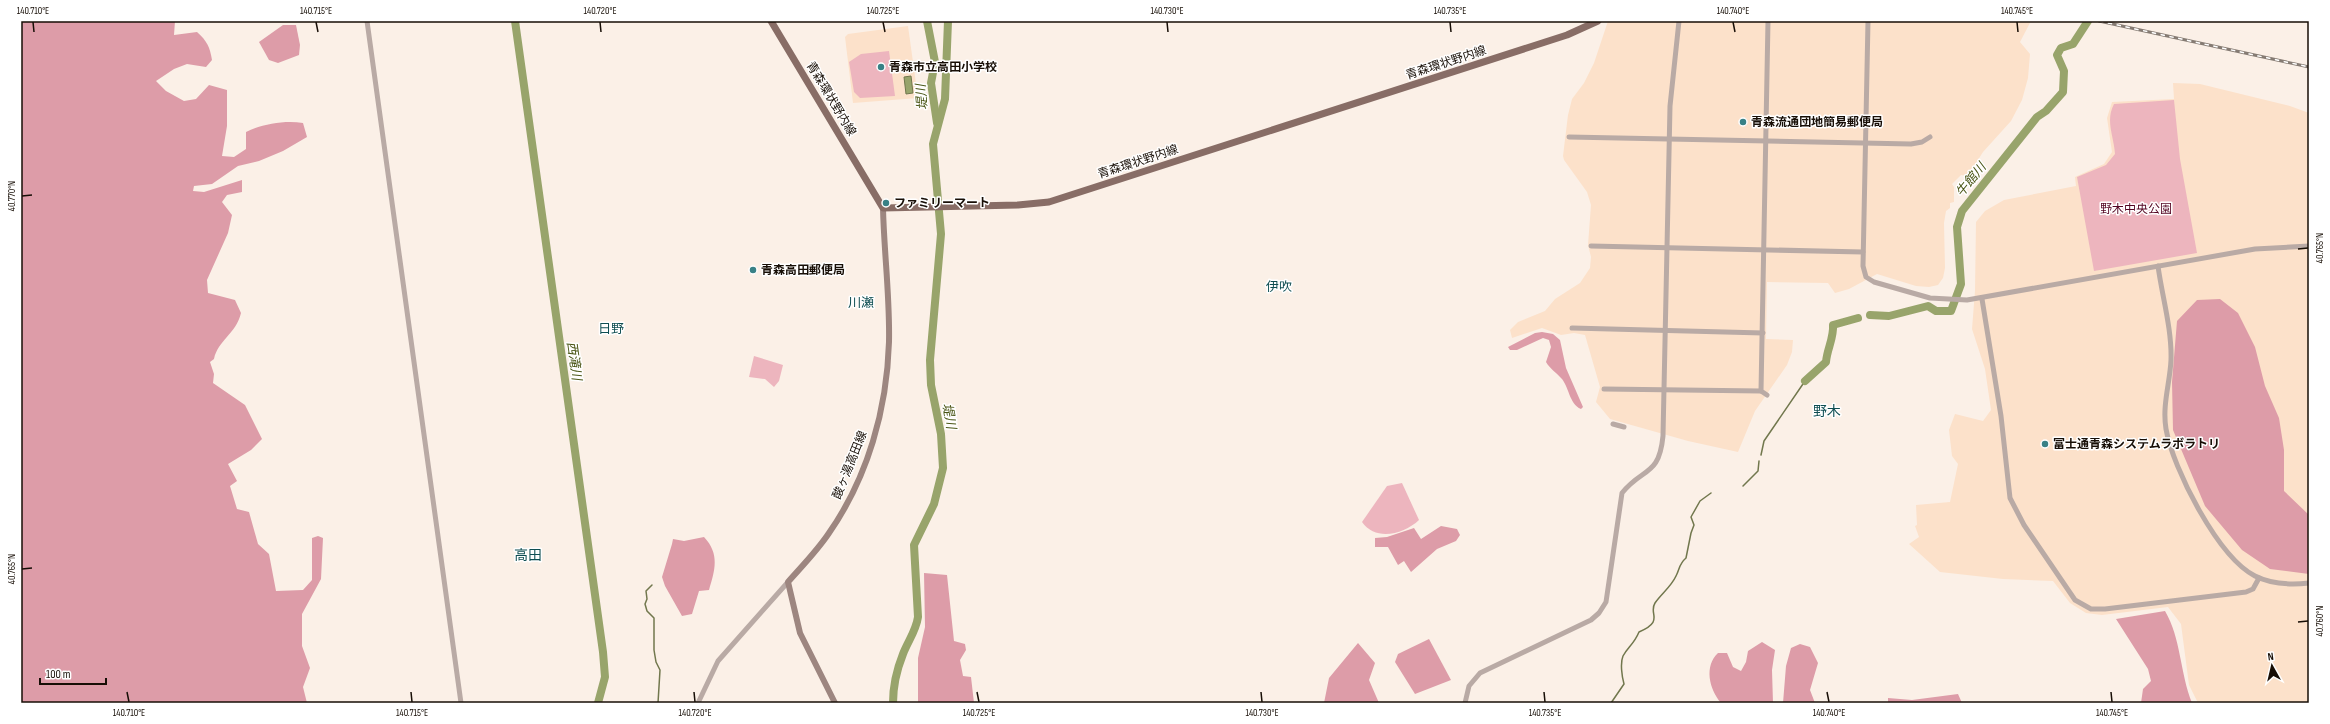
<svg xmlns="http://www.w3.org/2000/svg" width="2330" height="724" font-family="'Sofia Sans Condensed','Noto Sans JP',sans-serif">
<style>
.built{fill:#fce1ca}
.green{fill:#edb5be}
.forest{fill:#dd9ca8}
.water{fill:#98a46b;stroke:#71774d}
.lines{fill:none;stroke-linecap:round;stroke-linejoin:round}
.stream{stroke:#71774d;stroke-width:1.5}
.river{stroke:#98a46b;stroke-width:8}
.tertiary{stroke:#b9aaa5;stroke-width:5}
.secondary{stroke:#9d8680;stroke-width:6}
.primary{stroke:#886d66;stroke-width:7}
.rail-casing{stroke:#857b73;stroke-width:3}
.rail{stroke:#fff;stroke-width:1.5;stroke-dasharray:4.5;stroke-linecap:butt}
.ticks{fill:none;stroke:#170e06;stroke-width:1.5}
.poi-dot{fill:#388186;stroke:#fff;stroke-width:1.5}
.labels{text-anchor:middle;dominant-baseline:central;stroke-width:3;stroke-linejoin:round;paint-order:stroke}
.street-label{font-size:12px;fill:#170e06;stroke:#fff}
.poi-label{font-size:12px;font-weight:bold;fill:#170e06;stroke:#fff;text-anchor:start}
.park-label{font-size:12px;fill:#530522;stroke:#fff}
.water-label{font-size:13px;font-style:italic;fill:#4a5515;stroke:#fff}
.neighbourhood-label{font-size:13px;fill:#0f4e52;stroke:#fff}
.quarter-label{font-size:14px;fill:#0f4e52;stroke:#fff}
.neatline{fill:none;stroke:#170e06;stroke-width:1.5}
.ticks-label{font-size:10px;text-anchor:middle;fill:#170e06}
</style>
<rect width="100%" height="100%" fill="#fbf0e7"/>
<g class="built">
<path d="M 1608,21 L 2031,21 L 2020,42 L 2030,54 L 2028,78 L 2022,100 L 2011,121 L 1983,152 L 1969,174 L 1967,176 L 1961,175 L 1952,184 L 1954,187 L 1954,202 L 1950,203 L 1950,208 L 1946,211 L 1944,223 L 1945,268 L 1943,278 L 1938,285 L 1929,287 L 1916,286 L 1877,274 L 1849,289 L 1835,293 L 1828,283 L 1767,282 L 1766,339 L 1793,340 L 1792,352 L 1787,365 L 1755,411 L 1738,452 L 1688,441 L 1610,419 L 1596,402 L 1600,387 L 1585,335 L 1574,333 L 1561,335 L 1542,328 L 1512,338 L 1510,330 L 1518,322 L 1545,311 L 1555,299 L 1580,283 L 1590,268 L 1591,257 L 1588,245 L 1591,205 L 1587,192 L 1564,160 L 1563,156 L 1568,115 L 1572,99 L 1584,83 L 1594,63 Z"/>
<path d="M 908,26 L 918,98 L 853,103 L 845,37 L 848,34 Z"/>
<path d="M 2173,83 L 2200,84 L 2290,106 L 2309,113 L 2309,703 L 2198,703 L 2189,685 L 2181,624 L 2168,607 L 2102,615 L 2086,613 L 2070,603 L 2053,581 L 2003,579 L 1940,572 L 1909,544 L 1919,537 L 1915,526 L 1917,525 L 1916,505 L 1950,502 L 1958,464 L 1952,456 L 1949,430 L 1955,414 L 1983,421 L 1991,410 L 1985,369 L 1972,329 L 1975,291 L 1976,222 L 1985,211 L 2004,200 L 2076,186 L 2075,177 L 2104,164 L 2112,152 L 2107,118 L 2112,102 L 2174,99 Z"/>
</g>
<g class="green">
<path d="M 889,51 L 895,96 L 860,98 L 854,92 L 849,62 L 861,54 Z"/>
<path d="M 2174,100 L 2180,159 L 2197,253 L 2094,271 L 2077,177 L 2106,165 L 2115,154 C 2114,136 2105,121 2114,104 Z"/>
<path d="M 754,356 L 783,365 L 779,381 L 774,387 L 765,379 L 749,377 Z"/>
<path d="M 1402,483 L 1419,520 C 1404,534 1376,542 1362,522 L 1387,486 Z"/>
</g>
<g class="forest">
<path d="M 21,21 L 175,21 L 174,35 L 197,32 C 207,41 210,47 212,60 L 206,67 L 187,64 L 174,69 L 156,81 L 166,91 L 184,101 L 196,99 L 209,85 L 227,90 L 227,126 L 222,156 L 234,157 L 246,149 L 246,132 C 262,124 285,120 303,123 L 307,137 L 283,151 L 259,161 L 238,166 L 212,184 L 194,186 L 193,191 L 204,192 L 242,180 L 242,192 L 227,195 L 222,202 L 232,215 L 228,233 L 207,280 L 208,293 L 235,300 L 241,313 C 236,334 218,340 214,359 L 210,362 L 214,374 L 213,383 L 245,405 L 262,439 L 251,450 L 228,464 L 237,481 L 230,486 L 237,509 L 249,512 L 258,544 L 269,554 L 276,591 L 303,590 L 312,580 L 312,538 L 318,536 L 323,538 L 321,579 L 302,614 L 302,646 L 310,668 L 303,687 L 307,703 L 21,703 Z"/>
<path d="M 283,25 L 296,25 L 300,45 L 299,55 L 278,63 L 269,60 L 259,42 Z"/>
<path d="M 2220,299 L 2238,313 L 2255,347 L 2265,386 L 2279,418 L 2284,450 L 2284,491 L 2309,515 L 2309,574 L 2270,569 L 2242,550 L 2205,506 L 2173,430 L 2172,382 L 2177,321 L 2197,300 Z"/>
<path d="M 1542,332 L 1553,334 L 1560,340 L 1566,368 L 1583,407 L 1581,409 C 1569,404 1569,386 1561,378 C 1556,372 1550,369 1546,362 L 1551,347 L 1549,340 L 1543,338 L 1517,350 L 1510,350 L 1508,347 L 1535,333 Z"/>
<path d="M 1441,526 L 1457,529 L 1460,535 L 1456,541 L 1437,549 L 1411,572 L 1404,561 L 1398,565 L 1388,547 L 1375,547 L 1375,538 L 1387,537 L 1414,528 L 1421,539 Z"/>
<path d="M 704,537 C 720,554 715,570 709,590 L 699,591 L 692,614 L 682,616 L 665,586 L 662,577 L 672,544 L 673,539 L 684,541 Z"/>
<path d="M 924,573 L 947,575 L 954,641 L 965,644 L 966,650 L 960,660 L 963,676 L 971,677 L 974,703 L 918,703 L 918,658 L 925,627 Z"/>
<path d="M 2165,611 C 2181,638 2180,673 2192,703 L 2141,703 L 2143,689 L 2151,681 L 2148,669 L 2116,619 Z"/>
<path d="M 1429,639 L 1451,680 L 1415,694 L 1395,662 L 1398,654 Z"/>
<path d="M 1762,642 L 1775,650 L 1772,670 L 1773,703 L 1721,703 C 1709,689 1704,666 1718,653 L 1727,653 L 1733,667 L 1741,671 L 1746,662 L 1748,651 Z"/>
<path d="M 1358,643 L 1375,663 L 1369,680 L 1379,703 L 1324,703 L 1329,678 Z"/>
<path d="M 1800,644 L 1810,647 L 1818,663 L 1810,690 L 1815,703 L 1783,703 L 1786,666 L 1791,648 Z"/>
<path d="M 1958,694 L 1962,703 L 1888,703 L 1888,698 L 1912,700 Z"/>
</g>
<path class="water" d="M 911,76 L 913,93 L 906,94 L 904,77 Z"/>
<g class="lines">
<g class="stream">
<path d="M 1761,455 L 1764,441 L 1805,381"/>
<path d="M 1743,486 L 1758,471 L 1759,461"/>
<path d="M 652,585 L 646,591 L 647,599 L 645,604 L 647,611 L 654,618 L 654,650 L 656,662 L 660,670 L 658,703"/>
<path d="M 1611,703 L 1624,684 C 1622,677 1620,663 1623,656 C 1628,647 1634,644 1639,632 C 1665,621 1648,614 1655,603 C 1661,594 1671,587 1676,576 C 1680,568 1679,564 1686,558 L 1691,533 L 1694,525 L 1691,517 L 1700,501 L 1711,493"/>
</g>
<g class="river">
<path d="M 515,21 L 603,652 L 605,677 L 598,703"/>
<path d="M 927,21 L 935,62 L 931,83 L 937,123"/>
<path d="M 1870,315 L 1889,316 L 1928,306 L 1936,311 L 1951,311 L 1961,284 L 1957,227 L 1962,211 L 2037,117 L 2046,111 L 2063,92 L 2064,71 L 2057,55 L 2061,48 L 2073,44 L 2088,21"/>
<path d="M 1805,381 L 1826,362 C 1827,349 1834,338 1833,325 L 1858,318"/>
<path d="M 893,703 C 893,687 897,669 903,654 C 908,641 916,631 918,617 L 914,545 L 934,504 L 943,468 L 941,434 L 931,385 L 930,360 L 941,234 L 933,144 L 945,99 L 948,21"/>
</g>
<g class="tertiary">
<path d="M 367,21 L 461,703"/>
<path d="M 1868,21 L 1863,266 L 1866,277 L 1874,282 L 1930,298 L 1967,300 L 2255,249 L 2309,246"/>
<path d="M 1569,137 L 1911,144 L 1922,142 L 1930,137"/>
<path d="M 1591,246 L 1863,252"/>
<path d="M 2158,266 C 2162,296 2172,329 2171,360 C 2170,383 2162,405 2166,429 C 2173,469 2218,557 2255,576 C 2271,584 2291,585 2309,583"/>
<path d="M 1982,299 L 2001,416 L 2010,498 L 2024,525 L 2075,600 L 2091,609 L 2105,609 L 2246,592 L 2253,589 L 2259,578"/>
<path d="M 1572,328 L 1763,333"/>
<path d="M 1604,389 L 1761,391"/>
<path d="M 1767,395 L 1761,391 L 1768,21"/>
<path d="M 1613,424 L 1624,427"/>
<path d="M 698,703 L 718,661 L 788,582"/>
<path d="M 1465,703 L 1469,686 L 1480,673 L 1591,620 L 1599,613 L 1606,602 L 1622,493 C 1643,467 1659,477 1663,436 L 1670,106 L 1679,21"/>
</g>
<path class="secondary" d="M 835,703 L 800,633 L 788,582 C 802,566 817,551 829,533 C 868,477 887,409 889,342 C 890,297 884,253 883,208"/>
<path class="primary" d="M 771,21 L 883,208 L 1018,205 L 1049,202 L 1567,35 L 1598,21"/>
<defs>
<path id="rail" d="M 2099,21 L 2309,67"/>
</defs>
<use href="#rail" class="rail-casing"/>
<use href="#rail" class="rail"/>
</g>
<path class="ticks" d="M 33,22 L 34,32M 316,22 L 318,32M 600,22 L 601,32M 883,22 L 885,32M 1167,22 L 1168,32M 1450,22 L 1451,32M 1733,22 L 1735,32M 2017,22 L 2018,32M 22,196 L 32,195M 2298,249 L 2308,248M 22,569 L 32,568M 2298,622 L 2308,621M 127,692 L 129,702M 411,692 L 412,702M 694,692 L 695,702M 977,692 L 979,702M 1261,692 L 1262,702M 1544,692 L 1545,702M 1827,692 L 1829,702M 2111,692 L 2112,702"/>
<g class="poi-dot">
<circle cx="881" cy="67" r="4"/>
<circle cx="1743" cy="122" r="4"/>
<circle cx="886" cy="203" r="4"/>
<circle cx="753" cy="270" r="4"/>
<circle cx="2045" cy="444" r="4"/>
</g>
<g class="labels">
<g class="street-label">
<text transform="translate(1446 63) rotate(-18)">青森環状野内線</text>
<text transform="translate(831 99) rotate(59)">青森環状野内線</text>
<text transform="translate(1138 162) rotate(-18)">青森環状野内線</text>
<text transform="translate(850 465) rotate(-68)">酸ヶ湯高田線</text>
</g>
<g class="poi-label">
<text x="889" y="67">青森市立高田小学校</text>
<text x="1751" y="122">青森流通団地簡易郵便局</text>
<text x="894" y="203">ファミリーマート</text>
<text x="761" y="270">青森高田郵便局</text>
<text x="2053" y="444">富士通青森システムラボラトリ</text>
</g>
<g class="park-label">
<text x="2136" y="209">野木中央公園</text>
</g>
<g class="water-label">
<text transform="translate(922 97) rotate(-95)">堤川</text>
<text transform="translate(1971 180) rotate(-51)">牛館川</text>
<text transform="translate(574 361) rotate(82)">西滝川</text>
<text transform="translate(949 416) rotate(80)">堤川</text>
</g>
<g class="neighbourhood-label">
<text x="1279" y="287">伊吹</text>
<text x="861" y="303">川瀬</text>
<text x="611" y="329">日野</text>
</g>
<g class="quarter-label">
<text x="1827" y="411">野木</text>
<text x="528" y="555">高田</text>
</g>
</g>
<rect width="2330" height="724" fill="none" stroke="#ffffff" stroke-width="44"/>
<g transform="translate(2272 666) rotate(352)" stroke="#ffffff" stroke-width="3" paint-order="stroke">
<path d="M0-3L7 15L0 10L-7 15Z" fill="#170e06"/>
<text y="-6" font-size="11" font-weight="bold" text-anchor="middle" fill="#170e06">N</text>
</g>
<path d="M40 678v6h66v-6" fill="none" stroke="#170e06" stroke-width="2"/>
<text x="46" y="678" font-size="12" fill="#170e06" stroke="#ffffff" stroke-width="3" paint-order="stroke">100 m</text>
<rect x="22" y="22" width="2286" height="680" class="neatline"/>
<g class="ticks-label">
<text x="33" y="14">140.710°E</text>
<text x="316" y="14">140.715°E</text>
<text x="600" y="14">140.720°E</text>
<text x="883" y="14">140.725°E</text>
<text x="1167" y="14">140.730°E</text>
<text x="1450" y="14">140.735°E</text>
<text x="1733" y="14">140.740°E</text>
<text x="2017" y="14">140.745°E</text>
<text transform="translate(11 196) rotate(-90)" y="4">40.770°N</text>
<text transform="translate(2319 248) rotate(-90)" y="4">40.765°N</text>
<text transform="translate(11 569) rotate(-90)" y="4">40.765°N</text>
<text transform="translate(2319 621) rotate(-90)" y="4">40.760°N</text>
<text x="129" y="716">140.710°E</text>
<text x="412" y="716">140.715°E</text>
<text x="695" y="716">140.720°E</text>
<text x="979" y="716">140.725°E</text>
<text x="1262" y="716">140.730°E</text>
<text x="1545" y="716">140.735°E</text>
<text x="1829" y="716">140.740°E</text>
<text x="2112" y="716">140.745°E</text>
</g>
</svg>
